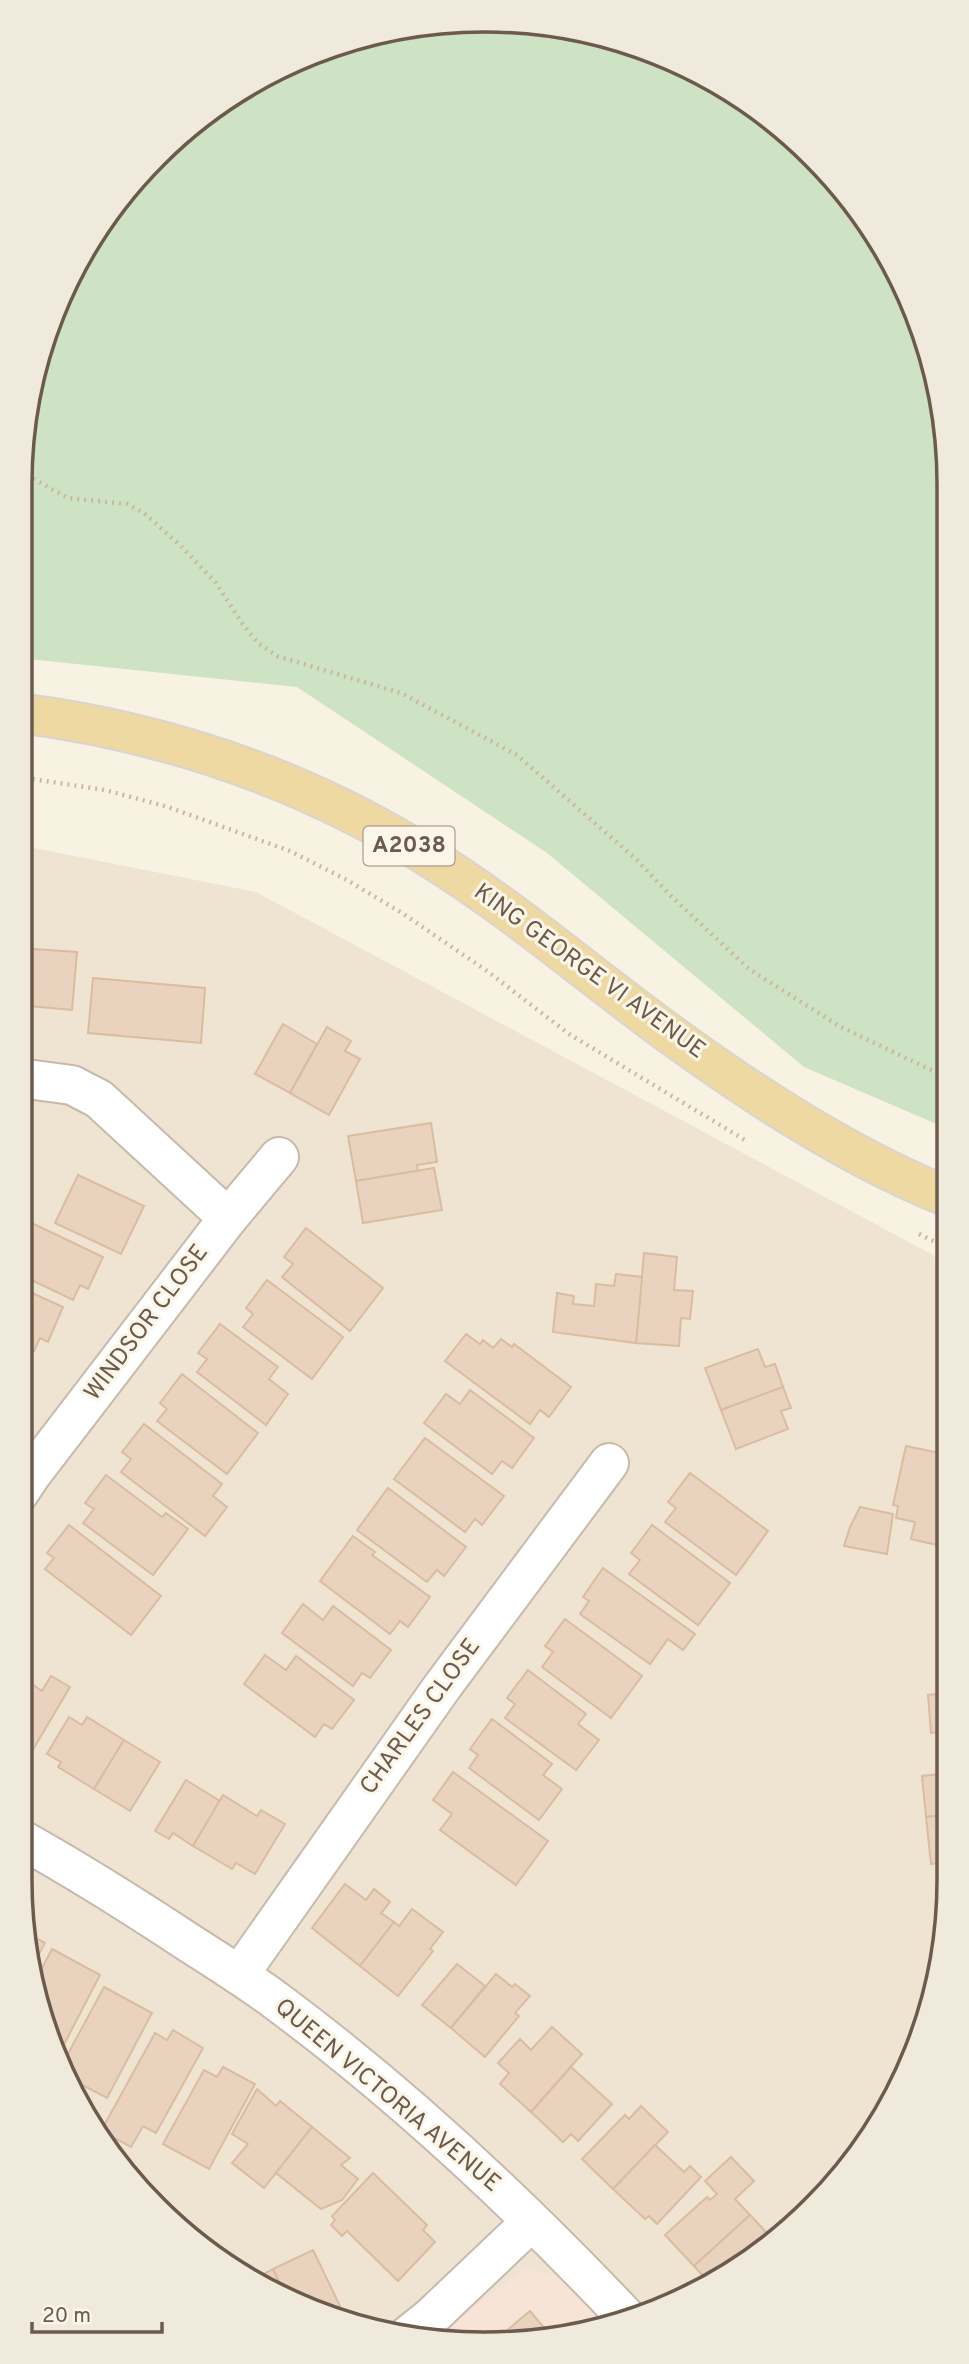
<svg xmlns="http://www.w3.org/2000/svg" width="969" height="2364" font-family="Overpass,sans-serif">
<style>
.residential{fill:#efe4d2}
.commercial{fill:#f7e4d7}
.green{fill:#cde3c3}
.building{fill:#ead3be;stroke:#dabca0;stroke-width:2}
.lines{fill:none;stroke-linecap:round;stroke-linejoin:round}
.minor-casing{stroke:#c7baab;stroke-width:42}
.major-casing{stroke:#d9d4d0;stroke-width:42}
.path{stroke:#ceb7a2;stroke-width:4.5;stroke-dasharray:2 5;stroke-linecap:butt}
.minor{stroke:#fff;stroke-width:38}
.major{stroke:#efd9a3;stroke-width:38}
.labels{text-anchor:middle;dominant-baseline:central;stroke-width:6;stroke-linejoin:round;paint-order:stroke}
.shield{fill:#fcf6e8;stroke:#978a7b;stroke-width:2}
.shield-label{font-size:23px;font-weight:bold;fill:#6c5b4c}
.street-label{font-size:24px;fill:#6c5b4c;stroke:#fcf6e8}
.rim{fill:none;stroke:#6c5b4c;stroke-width:3.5}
</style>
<rect width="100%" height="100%" fill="#f8f2e2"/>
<path class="residential" d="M 19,845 L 256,892 L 948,1263 L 950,1879 L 925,2029 L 853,2163 L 792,2229 L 717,2282 L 576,2336 L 423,2341 L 335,2320 L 252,2283 L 134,2186 L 81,2112 L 44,2029 L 19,1879 Z"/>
<path class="commercial" d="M 528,2268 L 569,2280 L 609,2323 L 576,2336 L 463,2339 L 450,2324 Z"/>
<path class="green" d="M 454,20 L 545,23 L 634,44 L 743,98 L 835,178 L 902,279 L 946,423 L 948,1129 L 804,1067 L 547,853 L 297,687 L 19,658 L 19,484 L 44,335 L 81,252 L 134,178 L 201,116 L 278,67 L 364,35 Z"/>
<g class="building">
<path d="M 19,948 L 77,952 L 72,1010 L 19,1005 Z"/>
<path d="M 93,978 L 205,988 L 201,1043 L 88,1033 Z"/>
<path d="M 283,1024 L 317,1044 L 290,1093 L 255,1074 Z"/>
<path d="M 327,1027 L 351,1041 L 345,1051 L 360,1059 L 329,1115 L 290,1093 Z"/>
<path d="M 431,1123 L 437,1162 L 417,1165 L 418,1171 L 356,1181 L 348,1136 Z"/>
<path d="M 434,1168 L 442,1210 L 363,1223 L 356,1181 Z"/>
<path d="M 78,1175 L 144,1206 L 121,1254 L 55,1223 Z"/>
<path d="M 19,1217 L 103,1257 L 88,1289 L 80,1285 L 73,1300 L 19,1274 Z"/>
<path d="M 306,1228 L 383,1288 L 350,1331 L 282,1277 L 293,1264 L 284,1257 Z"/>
<path d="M 644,1253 L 677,1257 L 674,1290 L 693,1291 L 690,1319 L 681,1318 L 679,1346 L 636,1343 Z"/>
<path d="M 616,1274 L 642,1277 L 636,1343 L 553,1332 L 557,1293 L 574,1296 L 573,1304 L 594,1306 L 596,1284 L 614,1286 Z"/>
<path d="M 267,1280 L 343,1337 L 312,1379 L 243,1327 L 253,1314 L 246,1308 Z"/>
<path d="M 19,1287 L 63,1307 L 48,1342 L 40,1338 L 34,1351 L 19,1344 Z"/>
<path d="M 220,1324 L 278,1367 L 269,1379 L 288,1394 L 266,1425 L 197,1372 L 207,1359 L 198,1353 Z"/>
<path d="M 466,1334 L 480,1344 L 483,1340 L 493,1348 L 501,1339 L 512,1347 L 514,1344 L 571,1387 L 549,1417 L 540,1410 L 530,1424 L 445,1361 Z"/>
<path d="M 758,1349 L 765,1367 L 775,1364 L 783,1387 L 721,1410 L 705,1368 Z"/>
<path d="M 182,1374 L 258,1433 L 227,1474 L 157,1421 L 167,1409 L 160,1403 Z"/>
<path d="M 783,1387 L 791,1408 L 781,1411 L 788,1429 L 736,1449 L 721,1410 Z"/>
<path d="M 470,1390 L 534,1438 L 512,1468 L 502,1461 L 492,1474 L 424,1423 L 446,1394 L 460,1404 Z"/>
<path d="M 144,1424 L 222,1484 L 213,1496 L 227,1507 L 205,1536 L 121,1472 L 131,1459 L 122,1452 Z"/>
<path d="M 425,1438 L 504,1496 L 482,1525 L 475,1519 L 465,1532 L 394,1479 Z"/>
<path d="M 906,1446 L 949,1455 L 949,1491 L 937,1545 L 911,1539 L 915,1522 L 896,1518 L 898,1506 L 893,1505 Z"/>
<path d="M 690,1473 L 768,1531 L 736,1575 L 665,1522 L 676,1508 L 668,1502 Z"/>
<path d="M 106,1475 L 162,1517 L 166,1513 L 188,1529 L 153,1575 L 83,1523 L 94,1509 L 85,1503 Z"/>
<path d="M 388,1488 L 466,1547 L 444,1576 L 437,1570 L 427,1582 L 357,1530 Z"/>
<path d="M 860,1507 L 893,1514 L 887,1554 L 844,1546 L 850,1527 Z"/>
<path d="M 69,1525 L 161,1596 L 131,1635 L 45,1569 L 54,1558 L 47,1553 Z"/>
<path d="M 652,1525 L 730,1583 L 698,1625 L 629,1574 L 640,1560 L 631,1553 Z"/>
<path d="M 353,1536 L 375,1552 L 372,1555 L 430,1597 L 408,1627 L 400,1621 L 390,1634 L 320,1581 Z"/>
<path d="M 603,1568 L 695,1634 L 683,1650 L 668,1639 L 650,1664 L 580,1614 L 589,1601 L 583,1597 Z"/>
<path d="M 303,1604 L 323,1620 L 333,1606 L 391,1650 L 370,1678 L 362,1673 L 353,1686 L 282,1633 Z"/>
<path d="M 565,1619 L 642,1676 L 611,1718 L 542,1667 L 553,1652 L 545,1646 Z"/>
<path d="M 265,1655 L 286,1670 L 296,1656 L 354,1700 L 332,1729 L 324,1724 L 315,1737 L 244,1684 Z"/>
<path d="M 528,1670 L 586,1714 L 578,1724 L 599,1740 L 576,1770 L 505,1718 L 515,1704 L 507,1698 Z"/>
<path d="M 51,1676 L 70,1687 L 32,1751 L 19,1743 L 19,1684 L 23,1678 L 42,1691 Z"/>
<path d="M 949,1693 L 949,1731 L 931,1733 L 928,1695 Z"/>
<path d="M 69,1717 L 82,1725 L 87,1717 L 124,1740 L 94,1789 L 58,1767 L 61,1762 L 47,1754 Z"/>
<path d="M 492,1719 L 552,1764 L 543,1775 L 562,1789 L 539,1820 L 469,1768 L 478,1755 L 470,1749 Z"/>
<path d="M 124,1740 L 160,1762 L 130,1811 L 94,1789 Z"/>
<path d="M 453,1772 L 548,1841 L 516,1885 L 440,1830 L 452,1814 L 433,1800 Z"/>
<path d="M 949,1773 L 950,1815 L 926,1817 L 922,1776 Z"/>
<path d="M 186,1780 L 220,1801 L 193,1846 L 173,1833 L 169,1839 L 155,1831 Z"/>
<path d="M 223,1795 L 257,1816 L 261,1810 L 285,1824 L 255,1874 L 236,1863 L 232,1869 L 193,1846 Z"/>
<path d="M 950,1815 L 950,1862 L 931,1864 L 926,1817 Z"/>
<path d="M 345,1884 L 366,1900 L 374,1889 L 390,1902 L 381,1913 L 394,1922 L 360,1966 L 312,1928 Z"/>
<path d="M 412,1909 L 443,1932 L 430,1949 L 433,1951 L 398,1996 L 360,1966 L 394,1922 L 399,1926 Z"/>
<path d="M 28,1934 L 45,1943 L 33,1965 Z"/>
<path d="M 52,1949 L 100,1975 L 57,2058 L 44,2029 L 36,1980 Z"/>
<path d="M 457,1964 L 485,1986 L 451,2028 L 422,2005 Z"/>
<path d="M 496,1974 L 512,1987 L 515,1984 L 530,1996 L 515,2013 L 519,2016 L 485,2057 L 451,2028 Z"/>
<path d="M 104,1987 L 152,2013 L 107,2098 L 65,2076 L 61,2067 Z"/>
<path d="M 552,2027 L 582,2054 L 531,2112 L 500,2084 L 509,2073 L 498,2063 L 520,2039 L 531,2050 Z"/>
<path d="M 173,2030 L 203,2048 L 156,2133 L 143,2126 L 131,2147 L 101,2131 L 155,2033 L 167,2040 Z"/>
<path d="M 223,2067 L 255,2084 L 209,2169 L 163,2144 L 204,2070 L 217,2077 Z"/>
<path d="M 571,2067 L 612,2104 L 578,2141 L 571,2134 L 563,2142 L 531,2112 Z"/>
<path d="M 257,2089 L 276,2106 L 280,2101 L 312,2127 L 264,2188 L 232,2163 L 248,2144 L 232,2134 Z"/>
<path d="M 641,2106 L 668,2132 L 613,2189 L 582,2159 L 625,2115 L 629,2119 Z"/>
<path d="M 312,2127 L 350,2158 L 341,2165 L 358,2179 L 342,2200 L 321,2209 L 276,2173 Z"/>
<path d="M 655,2145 L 684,2172 L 690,2166 L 701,2177 L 657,2224 L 649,2216 L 645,2219 L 613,2189 Z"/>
<path d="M 731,2157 L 754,2181 L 735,2199 L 750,2215 L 694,2266 L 665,2235 L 707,2197 L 710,2200 L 717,2194 L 705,2181 Z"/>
<path d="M 373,2173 L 427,2225 L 423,2230 L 435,2242 L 398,2281 L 347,2231 L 342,2236 L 331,2225 L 335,2220 L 332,2216 Z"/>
<path d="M 750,2215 L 768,2234 L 755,2246 L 760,2252 L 711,2285 L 694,2266 Z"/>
<path d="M 313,2250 L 340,2306 L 323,2314 L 287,2299 L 273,2269 Z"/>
<path d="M 273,2269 L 287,2299 L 250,2281 Z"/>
<path d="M 530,2311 L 552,2337 L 498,2338 Z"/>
</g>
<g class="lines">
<defs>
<g id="minor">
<path d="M 19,1078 L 72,1085 L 99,1099 L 228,1218"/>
<path d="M 19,1493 L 31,1475 L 228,1218 L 279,1157"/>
<path d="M 19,1838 C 78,1871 135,1907 191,1944 C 221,1963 251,1982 279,2003 C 404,2096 519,2204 626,2317"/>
<path d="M 239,1975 L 442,1687 L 609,1463"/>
<path d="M 406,2337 L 431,2317 L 531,2222"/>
</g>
<path id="major" d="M 19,713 C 168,732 305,779 432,859 C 520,914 597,982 681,1042 C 760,1099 858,1161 948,1197"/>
</defs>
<use href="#minor" class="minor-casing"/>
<use href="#major" class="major-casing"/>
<g class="path">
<path d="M 21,472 L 68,498 L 127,504 L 144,513 L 181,546 L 216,583 L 242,623 L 258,643 L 277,656 L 401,693 L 517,755 L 637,860 L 671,896 L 749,969 L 839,1026 L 948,1078"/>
<path d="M 19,777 L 105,790 L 168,807 L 290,851 L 347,880 L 402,913 L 487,971 L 569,1034 L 745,1140"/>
<path d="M 919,1234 L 948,1248"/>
</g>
<use href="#minor" class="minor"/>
<use href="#major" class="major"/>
</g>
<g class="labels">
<rect class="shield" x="363.5" y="826.5" width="91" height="39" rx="5"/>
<g class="shield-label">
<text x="409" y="846">A2038</text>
</g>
<g class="street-label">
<text transform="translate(589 972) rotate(36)">KING GEORGE VI AVENUE</text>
<text transform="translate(147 1323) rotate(-53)">WINDSOR CLOSE</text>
<text transform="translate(421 1717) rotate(-54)">CHARLES CLOSE</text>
<text transform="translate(387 2096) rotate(40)">QUEEN VICTORIA AVENUE</text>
</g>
</g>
<path d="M0 0H969V2364H0ZM484 32H485A452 452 0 0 1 937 484V1880A452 452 0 0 1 485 2332H484A452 452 0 0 1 32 1880V484A452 452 0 0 1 484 32Z" fill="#f0eadc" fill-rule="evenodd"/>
<path class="rim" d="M484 32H485A452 452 0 0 1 937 484V1880A452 452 0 0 1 485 2332H484A452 452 0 0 1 32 1880V484A452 452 0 0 1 484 32Z"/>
<path d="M32 2322v10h130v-10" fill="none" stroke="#6c5b4c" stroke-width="3.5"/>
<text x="42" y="2322" font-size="21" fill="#6c5b4c" stroke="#fcf6e8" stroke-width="5" paint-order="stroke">20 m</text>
</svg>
